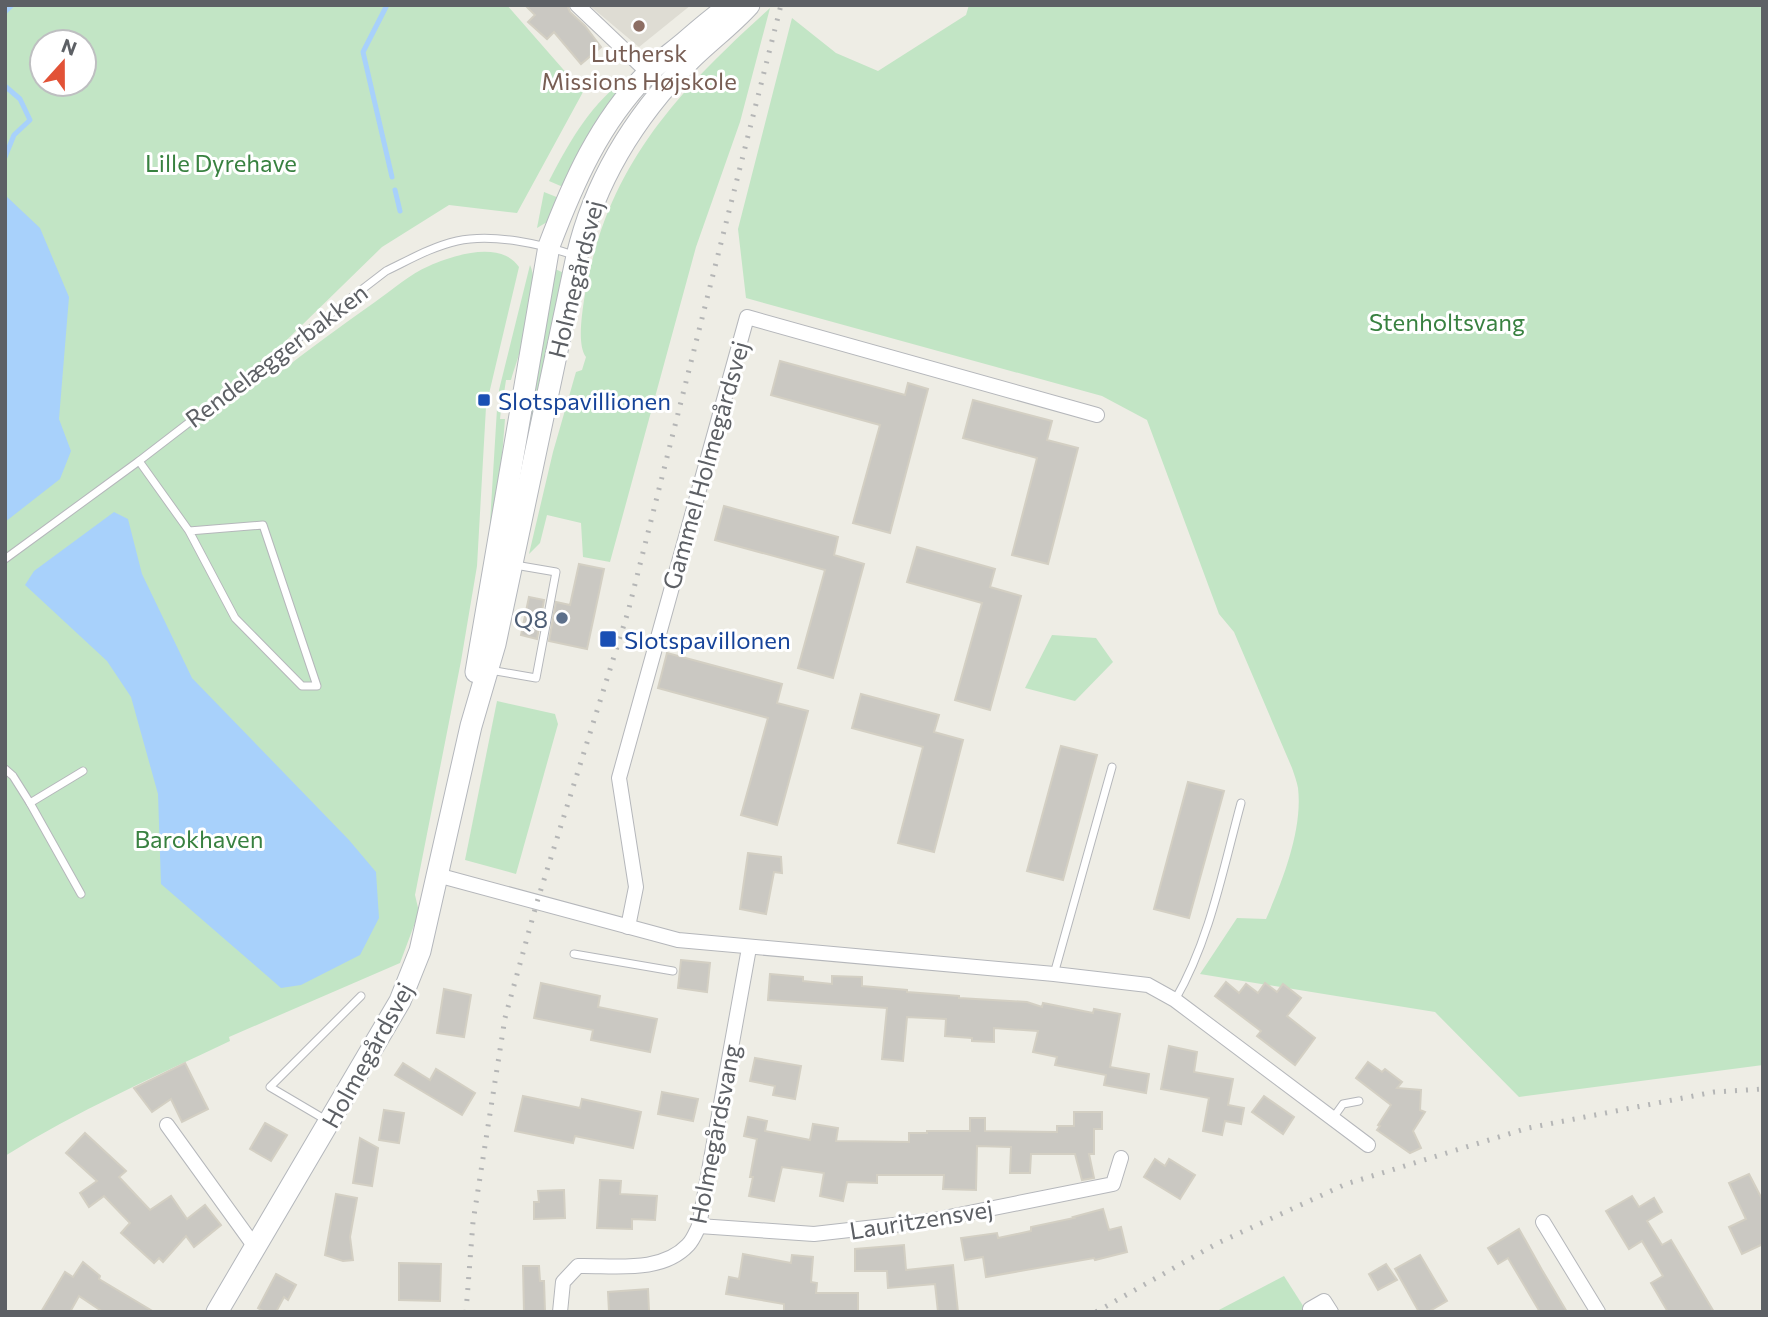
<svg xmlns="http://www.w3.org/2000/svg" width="1768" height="1317" font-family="Commissioner,sans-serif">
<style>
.education{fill:#dedcd3}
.green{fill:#c2e5c5;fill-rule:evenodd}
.water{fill:#a8d1fb}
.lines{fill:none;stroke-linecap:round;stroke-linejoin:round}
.stream{stroke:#a8d1fb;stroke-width:5}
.building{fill:#cac8c2;stroke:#d3cfc3;stroke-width:2}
.lane-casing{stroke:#b5b7bb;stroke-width:9}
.street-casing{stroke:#b5b7bb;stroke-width:16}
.secondary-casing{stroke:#b4b7bc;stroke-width:23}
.lane{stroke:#fff;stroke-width:7}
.street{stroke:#fff;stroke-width:14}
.secondary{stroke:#fff;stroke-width:21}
.rail{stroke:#b5b6b6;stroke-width:5;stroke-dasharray:2 9;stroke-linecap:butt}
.education-dot{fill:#8d6e63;stroke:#fff;stroke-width:2.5}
.transit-dot{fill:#1a4fb4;stroke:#fff;stroke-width:2.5}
.service-dot{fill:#5c6f8a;stroke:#fff;stroke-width:2.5}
.labels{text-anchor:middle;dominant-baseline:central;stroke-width:6;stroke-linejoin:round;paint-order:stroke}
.education-label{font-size:24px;fill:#785e54;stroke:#fff}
.park-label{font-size:24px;fill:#388140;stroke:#fff}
.street-label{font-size:24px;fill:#5d6065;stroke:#fff}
.transit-label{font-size:24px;fill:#164399;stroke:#fff;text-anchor:start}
.service-label{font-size:24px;fill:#4e5e75;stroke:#fff;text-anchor:end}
</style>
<rect width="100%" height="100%" fill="#eeede5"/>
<path class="education" d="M 589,5 L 691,5 L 639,47 Z"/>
<g class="green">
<path d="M 5,5 L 507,5 L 583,92 L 517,213 L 449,205 L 382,247 L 259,367 L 275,376 C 308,350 341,326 375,302 C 392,290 410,274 429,266 C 453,255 501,240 519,267 L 488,398 L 483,397 L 481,406 L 486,407 L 477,566 L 461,661 L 415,895 L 419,912 L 400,963 L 229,1037 L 230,1041 C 154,1077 77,1111 5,1156 ZM 42,42 L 84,42 L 84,84 L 42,84 Z"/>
<path d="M 969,5 L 1763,5 L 1763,1065 L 1519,1097 L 1435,1012 L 1200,974 L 1237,918 L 1266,919 C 1282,882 1303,830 1298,788 C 1297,782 1294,774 1292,768 L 1234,632 L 1219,614 L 1147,420 L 1102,396 L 746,298 L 738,229 L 792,18 L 836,53 L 878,71 L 966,15 Z"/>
<path d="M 770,8 L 740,122 L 696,247 L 610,562 L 583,557 L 581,523 L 547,515 L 540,543 L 529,554 L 553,452 L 576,372 L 582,370 L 586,357 C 577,345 582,315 584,300 C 605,168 675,94 770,8 Z"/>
<path d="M 630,75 L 630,79 L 563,187 L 549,181 C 570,140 592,102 630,75 Z"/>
<path d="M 544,192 L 559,198 L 547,222 L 537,228 Z"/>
<path d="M 530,265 C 542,290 519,354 511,380 L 506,380 L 503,400 L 499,400 L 499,390 Z"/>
<path d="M 555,269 L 564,273 L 530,432 L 526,433 Z"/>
<path d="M 497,409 L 501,409 L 500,419 L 505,419 L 502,457 L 493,523 L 490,523 Z"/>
<path d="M 1052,635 L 1096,638 L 1113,662 L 1075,701 L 1025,688 Z"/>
<path d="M 497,701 L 555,714 L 558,724 L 516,874 L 465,860 Z"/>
<path d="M 1284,1276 L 1307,1312 L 1215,1312 Z"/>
</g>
<g class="water">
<path d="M 5,195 L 40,228 L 69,297 L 59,419 L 71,451 L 60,479 L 5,522 Z"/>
<path d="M 114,512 L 128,519 L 142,574 L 192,678 L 349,840 L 376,872 L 379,918 L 360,955 L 301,985 L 281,988 L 161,884 L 158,794 L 131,697 L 107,661 L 25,585 L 34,571 Z"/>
</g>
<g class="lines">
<g class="stream">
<path d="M 387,5 L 363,52 L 392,177"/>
<path d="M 5,12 L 12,5"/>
<path d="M 5,86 L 20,99 L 30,120 L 14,135 L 5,157"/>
<path d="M 395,190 L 400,211"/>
</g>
</g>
<g class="building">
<path d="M 525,5 L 567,5 L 570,12 L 585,26 L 601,47 L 581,64 L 554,32 L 547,39 L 528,22 L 535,15 Z"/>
<path d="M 780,361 L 905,395 L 908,383 L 928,389 L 890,533 L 853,523 L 880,425 L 771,395 Z"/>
<path d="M 973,400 L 1052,421 L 1047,440 L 1078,448 L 1048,564 L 1012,555 L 1037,458 L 963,438 Z"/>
<path d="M 724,506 L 838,537 L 834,555 L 864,564 L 833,678 L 798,668 L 825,570 L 715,540 Z"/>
<path d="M 917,547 L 995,569 L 990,587 L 1021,596 L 990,710 L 955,700 L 982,603 L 907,582 Z"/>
<path d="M 579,564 L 604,569 L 587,649 L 549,641 L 556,602 L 570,605 Z"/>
<path d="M 529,597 L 544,600 L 537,639 L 521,635 Z"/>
<path d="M 667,653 L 782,684 L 777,703 L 808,711 L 777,825 L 741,815 L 768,718 L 658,688 Z"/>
<path d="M 861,694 L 939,715 L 934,732 L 963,740 L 934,852 L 898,843 L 923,747 L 852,728 Z"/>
<path d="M 1061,746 L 1097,755 L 1063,880 L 1027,871 Z"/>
<path d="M 1188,782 L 1224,791 L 1189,918 L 1154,909 Z"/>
<path d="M 748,853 L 781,857 L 782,873 L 774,872 L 766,914 L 740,909 Z"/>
<path d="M 681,960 L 710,963 L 707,992 L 678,988 Z"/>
<path d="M 770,974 L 803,977 L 803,981 L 832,984 L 832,976 L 862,977 L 862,986 L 907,990 L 907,992 L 959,996 L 959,998 L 1027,1002 L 1042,1007 L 1043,1003 L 1093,1013 L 1094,1009 L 1120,1014 L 1110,1067 L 1149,1074 L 1146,1093 L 1104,1085 L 1106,1075 L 1055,1065 L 1057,1057 L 1033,1052 L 1038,1031 L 994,1028 L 994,1042 L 972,1041 L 972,1038 L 945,1036 L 946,1019 L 907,1017 L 903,1061 L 882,1059 L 887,1008 L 768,1000 Z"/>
<path d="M 1226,982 L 1239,993 L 1246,984 L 1258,993 L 1265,983 L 1277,992 L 1283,984 L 1301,998 L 1287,1016 L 1315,1038 L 1295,1065 L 1257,1036 L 1261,1031 L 1215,996 Z"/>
<path d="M 541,983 L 600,996 L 598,1007 L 657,1019 L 650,1052 L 591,1040 L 593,1030 L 534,1018 Z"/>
<path d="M 444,989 L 471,995 L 464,1037 L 437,1033 Z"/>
<path d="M 1169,1046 L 1197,1052 L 1194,1072 L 1233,1079 L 1228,1105 L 1244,1108 L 1241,1124 L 1225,1121 L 1222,1135 L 1203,1131 L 1209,1098 L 1161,1089 Z"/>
<path d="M 755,1058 L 801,1066 L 795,1099 L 773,1095 L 775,1086 L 750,1081 Z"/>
<path d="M 1368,1062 L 1382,1072 L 1385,1069 L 1402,1082 L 1397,1088 L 1421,1090 L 1420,1110 L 1425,1112 L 1413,1131 L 1421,1148 L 1410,1153 L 1377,1130 L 1380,1126 L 1378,1125 L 1391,1105 L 1356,1078 Z"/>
<path d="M 185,1063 L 208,1109 L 182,1122 L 171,1099 L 152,1112 L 134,1088 Z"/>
<path d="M 403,1063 L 430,1080 L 436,1069 L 475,1093 L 462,1115 L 395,1075 Z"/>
<path d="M 662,1092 L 698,1099 L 693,1121 L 658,1114 Z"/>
<path d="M 523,1096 L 580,1108 L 582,1099 L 641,1112 L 633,1148 L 575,1136 L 573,1143 L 515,1131 Z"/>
<path d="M 1264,1096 L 1294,1117 L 1283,1134 L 1252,1112 Z"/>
<path d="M 384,1110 L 404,1113 L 399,1143 L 379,1140 Z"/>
<path d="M 1074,1112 L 1102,1112 L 1102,1129 L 1094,1129 L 1094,1154 L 1089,1154 L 1094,1178 L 1082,1180 L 1075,1154 L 1031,1154 L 1030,1173 L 1010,1173 L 1011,1147 L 977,1146 L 976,1190 L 943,1189 L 944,1175 L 877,1175 L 877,1183 L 847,1182 L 843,1201 L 820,1196 L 824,1173 L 782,1167 L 774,1201 L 749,1196 L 753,1177 L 750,1177 L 757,1139 L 744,1136 L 748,1117 L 767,1121 L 765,1131 L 810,1140 L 813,1124 L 838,1128 L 836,1141 L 909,1142 L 909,1133 L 927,1133 L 927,1131 L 970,1131 L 970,1118 L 985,1118 L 985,1131 L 1057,1132 L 1057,1126 L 1074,1126 Z"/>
<path d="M 265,1123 L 287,1135 L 271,1161 L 250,1149 Z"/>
<path d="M 85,1133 L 126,1171 L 119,1177 L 150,1210 L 171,1196 L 187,1219 L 205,1205 L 221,1225 L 194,1247 L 186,1236 L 163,1262 L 159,1258 L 154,1263 L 121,1233 L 130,1223 L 104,1196 L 89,1207 L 80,1193 L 97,1181 L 66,1153 Z"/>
<path d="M 360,1138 L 378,1148 L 372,1186 L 353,1183 Z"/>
<path d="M 1155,1159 L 1165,1166 L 1169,1159 L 1195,1175 L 1180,1199 L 1144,1177 Z"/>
<path d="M 1749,1174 L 1763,1201 L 1763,1244 L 1742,1254 L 1729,1227 L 1746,1219 L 1729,1183 Z"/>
<path d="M 600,1180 L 621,1181 L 620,1194 L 657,1196 L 655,1220 L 632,1219 L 632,1229 L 597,1228 Z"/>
<path d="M 564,1190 L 565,1218 L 534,1219 L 534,1202 L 539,1202 L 538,1191 Z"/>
<path d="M 336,1194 L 357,1198 L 350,1237 L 353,1260 L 343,1261 L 325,1255 Z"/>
<path d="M 1632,1196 L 1639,1207 L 1654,1198 L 1662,1212 L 1647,1221 L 1662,1245 L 1671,1240 L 1714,1312 L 1668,1312 L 1651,1283 L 1663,1276 L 1642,1241 L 1629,1249 L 1606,1211 Z"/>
<path d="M 1103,1209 L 1109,1230 L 1121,1227 L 1127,1252 L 1095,1260 L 1094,1258 L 986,1277 L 983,1257 L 965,1260 L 961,1238 L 997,1233 L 998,1238 L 1031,1231 L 1031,1227 L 1074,1218 L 1073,1217 Z"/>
<path d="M 1519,1229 L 1542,1270 L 1567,1312 L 1540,1312 L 1508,1258 L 1498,1264 L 1488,1248 Z"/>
<path d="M 904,1245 L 906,1270 L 953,1265 L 958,1312 L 938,1312 L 935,1284 L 888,1288 L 887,1271 L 855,1271 L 855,1249 Z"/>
<path d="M 743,1254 L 791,1263 L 792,1255 L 813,1257 L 811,1282 L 817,1283 L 816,1293 L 858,1293 L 858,1312 L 784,1311 L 784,1304 L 726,1294 L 729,1277 L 739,1279 Z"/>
<path d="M 1420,1255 L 1447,1301 L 1428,1312 L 1419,1312 L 1395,1269 Z"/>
<path d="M 83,1262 L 100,1276 L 99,1279 L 154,1312 L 103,1312 L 79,1296 L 70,1312 L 41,1312 L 65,1272 L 73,1277 Z"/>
<path d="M 399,1263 L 441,1264 L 440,1301 L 399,1300 Z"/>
<path d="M 1386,1264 L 1397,1280 L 1378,1290 L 1369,1274 Z"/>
<path d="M 523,1266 L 539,1266 L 540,1281 L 544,1281 L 545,1312 L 524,1312 Z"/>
<path d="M 276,1274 L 296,1285 L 288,1300 L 284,1297 L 276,1312 L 265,1312 L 258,1308 Z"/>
<path d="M 648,1289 L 649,1311 L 609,1312 L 608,1292 Z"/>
</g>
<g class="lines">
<defs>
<g id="lane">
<path d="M 139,461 L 189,531 L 235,618 L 302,686 L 317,686 L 263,525 L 189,531"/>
<path d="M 5,559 L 139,461 L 386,271 C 409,260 431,247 457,241 C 493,233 542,244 576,256"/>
<path d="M 490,670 L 536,678 L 556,572 L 515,565"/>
<path d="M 5,769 L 13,776 L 30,803 L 81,894"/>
<path d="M 30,803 L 83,771"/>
<path d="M 574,954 L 673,971"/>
<path d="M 1054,974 L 1112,767"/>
<path d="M 1175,1000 C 1210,940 1223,869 1241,803"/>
<path d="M 1333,1118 L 1343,1104 L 1359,1101"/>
<path d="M 326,1120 L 270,1087 L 361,996"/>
</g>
<g id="street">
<path d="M 577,5 L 655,79"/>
<path d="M 437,875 L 678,940 L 1054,974 L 1148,985 L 1175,1000 L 1368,1145"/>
<path d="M 628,927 L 636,887 L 619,778 L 747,317 L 1097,415"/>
<path d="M 167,1125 L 255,1247"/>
<path d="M 1543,1222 L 1598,1312"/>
<path d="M 699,1226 L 814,1234 L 929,1221 L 1113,1184 L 1121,1158"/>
<path d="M 1310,1309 L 1324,1301 L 1331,1312"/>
<path d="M 560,1312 L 563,1282 L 578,1266 C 613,1265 661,1274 688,1245 C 693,1240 696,1232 699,1226 L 749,948"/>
</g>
<g id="secondary">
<path d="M 476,672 L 549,246 C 573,183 599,123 647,74 C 659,62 672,53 685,42 C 700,29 715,16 731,5"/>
<path d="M 217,1312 L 400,1001 L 420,951 L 471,726 L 495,644 L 577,256 C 595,179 635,116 690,60 C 709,41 731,25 749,5"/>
</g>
</defs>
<use href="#lane" class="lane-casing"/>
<use href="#street" class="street-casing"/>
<use href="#secondary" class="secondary-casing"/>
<use href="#lane" class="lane"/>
<use href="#street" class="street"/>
<use href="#secondary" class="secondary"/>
<g class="rail">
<path d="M 466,1312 L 473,1222 L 505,1018 L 537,902 L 628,612 L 781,5"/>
<path d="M 1096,1312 L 1218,1243 L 1346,1184 L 1528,1128 L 1714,1092 L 1763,1089"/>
</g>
</g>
<circle class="education-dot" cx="639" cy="26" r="7"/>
<g class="transit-dot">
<rect x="477" y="393" width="14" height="14" rx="3.5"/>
<rect x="599" y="630" width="18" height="18" rx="3.5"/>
</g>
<circle class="service-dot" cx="562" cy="618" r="7"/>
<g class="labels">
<g class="education-label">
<text x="639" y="52">Luthersk<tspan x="639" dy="28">Missions Højskole</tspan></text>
</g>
<g class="park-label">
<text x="221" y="162">Lille Dyrehave</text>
<text x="1447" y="321">Stenholtsvang</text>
<text x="199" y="838">Barokhaven</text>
</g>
<g class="street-label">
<text transform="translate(575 279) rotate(-76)">Holmegårdsvej</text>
<text transform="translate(276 355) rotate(-37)">Rendelæggerbakken</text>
<text transform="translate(705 465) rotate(-74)">Gammel Holmegårdsvej</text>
<text transform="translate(367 1055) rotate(-61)">Holmegårdsvej</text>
<text transform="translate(714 1134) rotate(-79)">Holmegårdsvang</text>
<text transform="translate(921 1219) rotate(-9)">Lauritzensvej</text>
</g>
<g class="transit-label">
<text x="498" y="400">Slotspavillionen</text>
<text x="624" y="639">Slotspavillonen</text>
</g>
<g class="service-label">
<text x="548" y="618">Q8</text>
</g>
</g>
<rect width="1768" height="1317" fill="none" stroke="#5d6065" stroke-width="14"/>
<g transform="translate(63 63) rotate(21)"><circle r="33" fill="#ffffff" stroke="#bebfc1" stroke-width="2"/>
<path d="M0-5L12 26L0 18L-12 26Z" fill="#e25237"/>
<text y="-10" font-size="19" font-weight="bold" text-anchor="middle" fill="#5d6065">N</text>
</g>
</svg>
